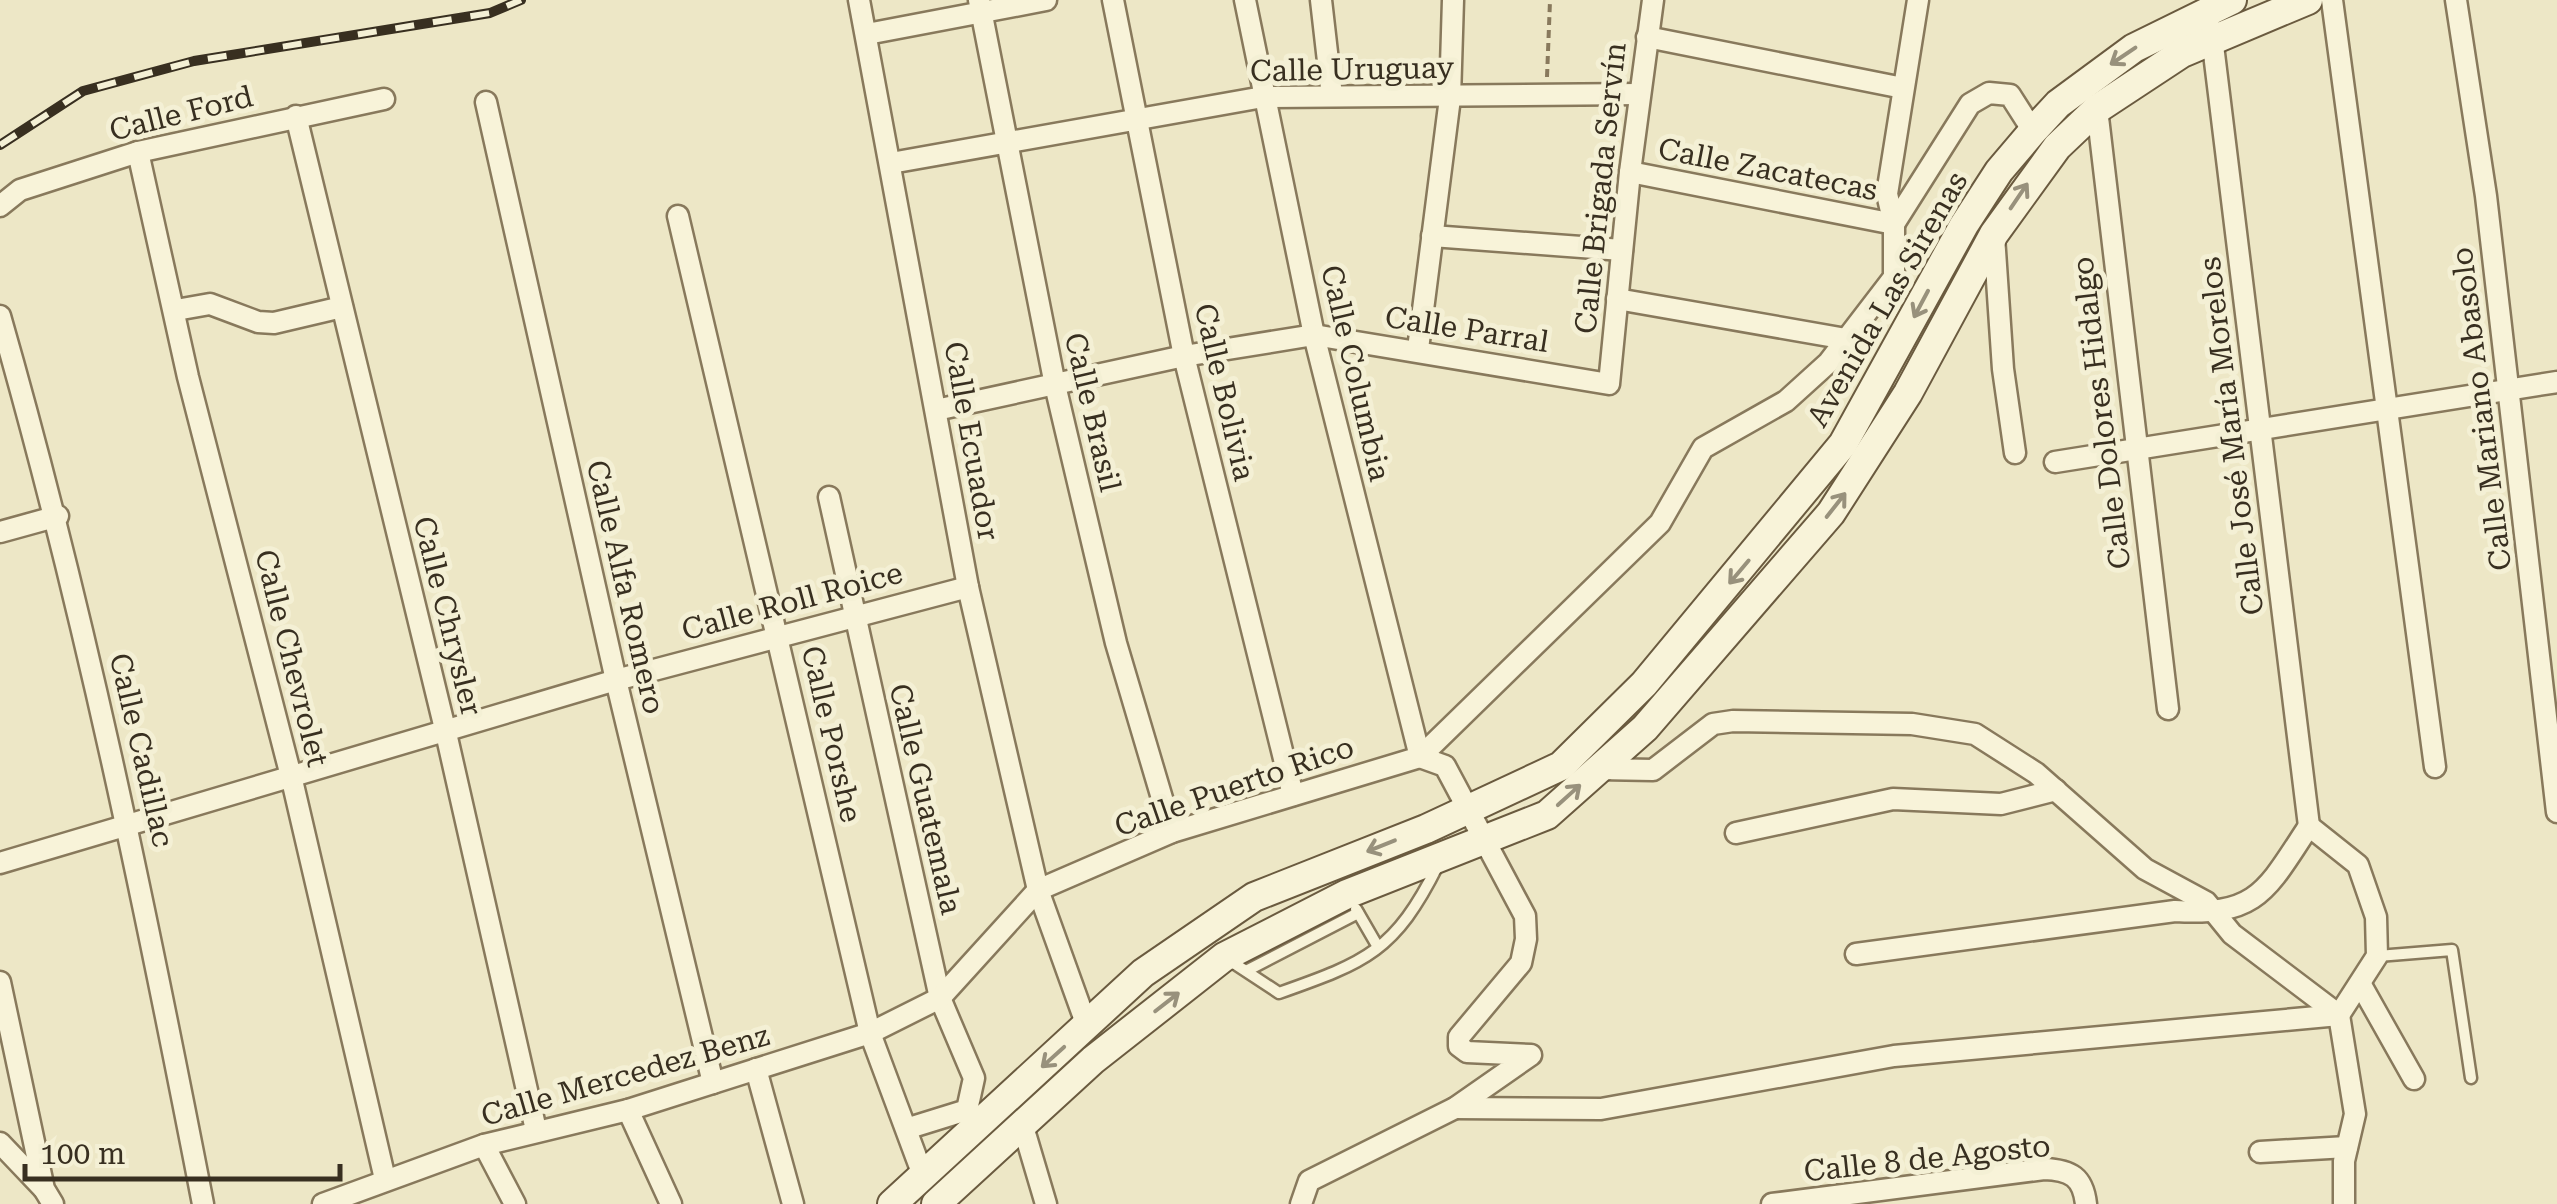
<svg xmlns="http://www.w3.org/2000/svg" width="2557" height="1204" font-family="'Roboto Serif',serif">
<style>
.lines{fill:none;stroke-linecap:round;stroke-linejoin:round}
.lane-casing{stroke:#88795c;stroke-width:15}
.street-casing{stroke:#88795c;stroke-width:25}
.secondary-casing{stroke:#6a5a3f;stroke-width:32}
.path{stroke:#88795c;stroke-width:4;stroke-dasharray:8 5;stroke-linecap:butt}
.lane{stroke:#f8f3d9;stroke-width:10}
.street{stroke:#f8f3d9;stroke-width:20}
.secondary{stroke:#f8f3d9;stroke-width:28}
.rail-casing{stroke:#382f20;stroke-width:10}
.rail{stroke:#f4f0d5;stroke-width:6;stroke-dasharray:19;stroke-linecap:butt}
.oneway{stroke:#98917c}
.labels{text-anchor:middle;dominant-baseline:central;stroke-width:10;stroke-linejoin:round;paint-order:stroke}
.street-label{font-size:30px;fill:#382f20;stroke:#f4f0d5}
</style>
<rect width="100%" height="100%" fill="#ede7c6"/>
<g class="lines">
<defs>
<g id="lane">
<path d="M 1356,909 L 1378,947"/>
<path d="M 2378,956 L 2452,950 L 2471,1078"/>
<path d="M 1229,960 L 1279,993 C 1367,962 1395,951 1438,865"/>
<path d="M 1248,970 L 1358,913"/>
</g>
<g id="street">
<path d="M 859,0 L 968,587 L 1038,890 L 1087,1026"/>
<path d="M 979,0 L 1055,385 L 1116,643 L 1172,832"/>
<path d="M 1113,0 L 1184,356 L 1293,795"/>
<path d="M 1245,0 L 1314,335 L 1420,757"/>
<path d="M 1321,0 L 1332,96"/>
<path d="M 2332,0 L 2435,767"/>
<path d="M 2456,0 L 2486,196 L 2557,812"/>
<path d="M 2211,29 L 2309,826"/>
<path d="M 867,34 L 1046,0"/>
<path d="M 1647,37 L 1903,88"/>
<path d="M 486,102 L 616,680 L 713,1083"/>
<path d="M 2097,109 L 2168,709"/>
<path d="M 296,116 L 446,733 L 536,1130"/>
<path d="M 138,152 L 188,377 L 292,780 L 385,1179"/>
<path d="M 891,163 L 1263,97 L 1639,94"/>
<path d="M 1630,172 L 1894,224 L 1970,104 L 1989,93 L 2010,95 L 2033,131"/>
<path d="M 0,206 L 20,190 L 138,152 L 384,99"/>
<path d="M 678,216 L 870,1033 L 924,1178"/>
<path d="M 1432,236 L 1622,250"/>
<path d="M 1994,236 L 2003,369 L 2015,453"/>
<path d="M 1617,299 L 1846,339"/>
<path d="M 176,310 L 210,304 L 258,322 L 274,323 L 342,307"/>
<path d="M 0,316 C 84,609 145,905 203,1204"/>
<path d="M 1418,349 L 1450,98 L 1453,0"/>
<path d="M 936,410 L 1184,356 L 1314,335 L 1609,384 L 1630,172 L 1653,0"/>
<path d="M 2055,462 L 2557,382"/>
<path d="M 829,497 L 940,998 L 974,1078 L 967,1110 L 909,1128"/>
<path d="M 0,532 L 58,516"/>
<path d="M 1599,769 L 1653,770 L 1713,724 L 1733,721 L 1912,724 L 1975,734 L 2036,773 L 2145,869 L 2206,902 L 2232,934 L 2339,1015"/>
<path d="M 1736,833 L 1893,799 L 2001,804 L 2056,790"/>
<path d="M 0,863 L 616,680 L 968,587"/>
<path d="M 1856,954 L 2175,911 C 2258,916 2266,891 2309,826"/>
<path d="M 0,982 L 44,1189 L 53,1204"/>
<path d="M 2361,985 L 2414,1079"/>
<path d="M 2339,1015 L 2355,1114 L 2344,1161 L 2344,1204"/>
<path d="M 756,1069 L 793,1204"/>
<path d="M 1455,1108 L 1601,1109 L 1894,1056 L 2339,1015 L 2377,956 L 2376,917 L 2358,865 L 2309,826"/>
<path d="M 628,1110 L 671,1204"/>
<path d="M 1022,1123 L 1046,1204"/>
<path d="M 0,1143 L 43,1188"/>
<path d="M 484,1145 L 515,1204"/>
<path d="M 2260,1152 L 2347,1147"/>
<path d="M 323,1204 L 484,1145 L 628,1110 L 870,1033 L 940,998 L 1038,890 L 1172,832 L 1420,757 L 1660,523 L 1703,448 L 1786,401 L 1828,363 L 1894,277 L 1894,224 L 1887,194 L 1918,0"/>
<path d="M 1301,1204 L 1309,1181 L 1455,1108 L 1531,1055 L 1467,1052 L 1459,1046 L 1459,1037 L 1521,963 L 1526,939 L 1525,916 L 1445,766 L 1420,757"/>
<path d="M 1772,1204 L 2044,1169 C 2071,1170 2083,1177 2086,1204"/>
</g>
<g id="secondary">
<path d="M 892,1204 L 1143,973 L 1254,897 L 1426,829 L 1561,766 L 1644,684 L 1843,444 L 1964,225 L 1999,171 L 2033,131 L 2058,104 L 2134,48 L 2232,0"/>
<path d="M 936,1204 L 1093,1060 L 1224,957 L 1347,894 L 1547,815 L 1645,728 L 1831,513 L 1908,393 L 1994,234 L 2057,147 L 2097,109 L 2182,53 L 2308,0"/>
</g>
</defs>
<use href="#lane" class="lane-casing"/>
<use href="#street" class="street-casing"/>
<use href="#secondary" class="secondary-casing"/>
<path class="path" d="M 1547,77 L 1550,1"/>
<use href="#lane" class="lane"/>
<use href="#street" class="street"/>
<use href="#secondary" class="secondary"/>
<defs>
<path id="rail" d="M 0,145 L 83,91 L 194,61 L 490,13 L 521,0"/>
</defs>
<use href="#rail" class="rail-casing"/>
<use href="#rail" class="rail"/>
</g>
<defs><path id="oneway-shaft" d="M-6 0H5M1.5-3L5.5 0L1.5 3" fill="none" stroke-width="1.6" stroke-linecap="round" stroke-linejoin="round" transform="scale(2.5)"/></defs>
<g class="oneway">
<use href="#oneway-shaft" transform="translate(2123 56) rotate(146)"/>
<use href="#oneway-shaft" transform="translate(2019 196) rotate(-56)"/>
<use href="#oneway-shaft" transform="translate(1921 304) rotate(118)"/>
<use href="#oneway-shaft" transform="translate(1836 505) rotate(-52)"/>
<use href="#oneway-shaft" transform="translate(1739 572) rotate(130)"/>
<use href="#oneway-shaft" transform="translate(1569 795) rotate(-42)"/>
<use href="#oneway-shaft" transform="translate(1381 846) rotate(158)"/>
<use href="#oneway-shaft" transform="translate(1167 1002) rotate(-38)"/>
<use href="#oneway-shaft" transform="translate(1053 1057) rotate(138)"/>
</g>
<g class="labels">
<g class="street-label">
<text transform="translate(1352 69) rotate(-1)">Calle Uruguay</text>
<text transform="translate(181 113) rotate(-14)">Calle Ford</text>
<text transform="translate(1768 169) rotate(11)">Calle Zacatecas</text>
<text transform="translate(1600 188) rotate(-84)">Calle Brigada Servín</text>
<text transform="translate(1887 299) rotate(-60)">Avenida Las Sirenas</text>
<text transform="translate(1467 329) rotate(9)">Calle Parral</text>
<text transform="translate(1356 373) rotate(77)">Calle Columbia</text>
<text transform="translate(1225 392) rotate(77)">Calle Bolivia</text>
<text transform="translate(2481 409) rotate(-97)">Calle Mariano Abasolo</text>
<text transform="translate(1093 412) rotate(77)">Calle Brasil</text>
<text transform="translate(2101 413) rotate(-97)">Calle Dolores Hidalgo</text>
<text transform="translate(2231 436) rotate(-97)">Calle José María Morelos</text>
<text transform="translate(972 441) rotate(80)">Calle Ecuador</text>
<text transform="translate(626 587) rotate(77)">Calle Alfa Romero</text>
<text transform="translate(792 601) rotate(-15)">Calle Roll Roice</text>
<text transform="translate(448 616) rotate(76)">Calle Chrysler</text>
<text transform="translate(292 658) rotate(76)">Calle Chevrolet</text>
<text transform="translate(832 734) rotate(77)">Calle Porshe</text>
<text transform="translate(142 750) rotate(77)">Calle Cadillac</text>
<text transform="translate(1234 786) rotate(-19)">Calle Puerto Rico</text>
<text transform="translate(926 799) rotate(77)">Calle Guatemala</text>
<text transform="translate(625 1075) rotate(-16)">Calle Mercedez Benz</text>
<text transform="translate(1927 1158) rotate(-6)">Calle 8 de Agosto</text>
</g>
</g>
<path d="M25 1164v15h315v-15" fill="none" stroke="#382f20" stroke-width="5"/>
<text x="40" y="1164" font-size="30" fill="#382f20" stroke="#f4f0d5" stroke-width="8" paint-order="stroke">100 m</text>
</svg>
